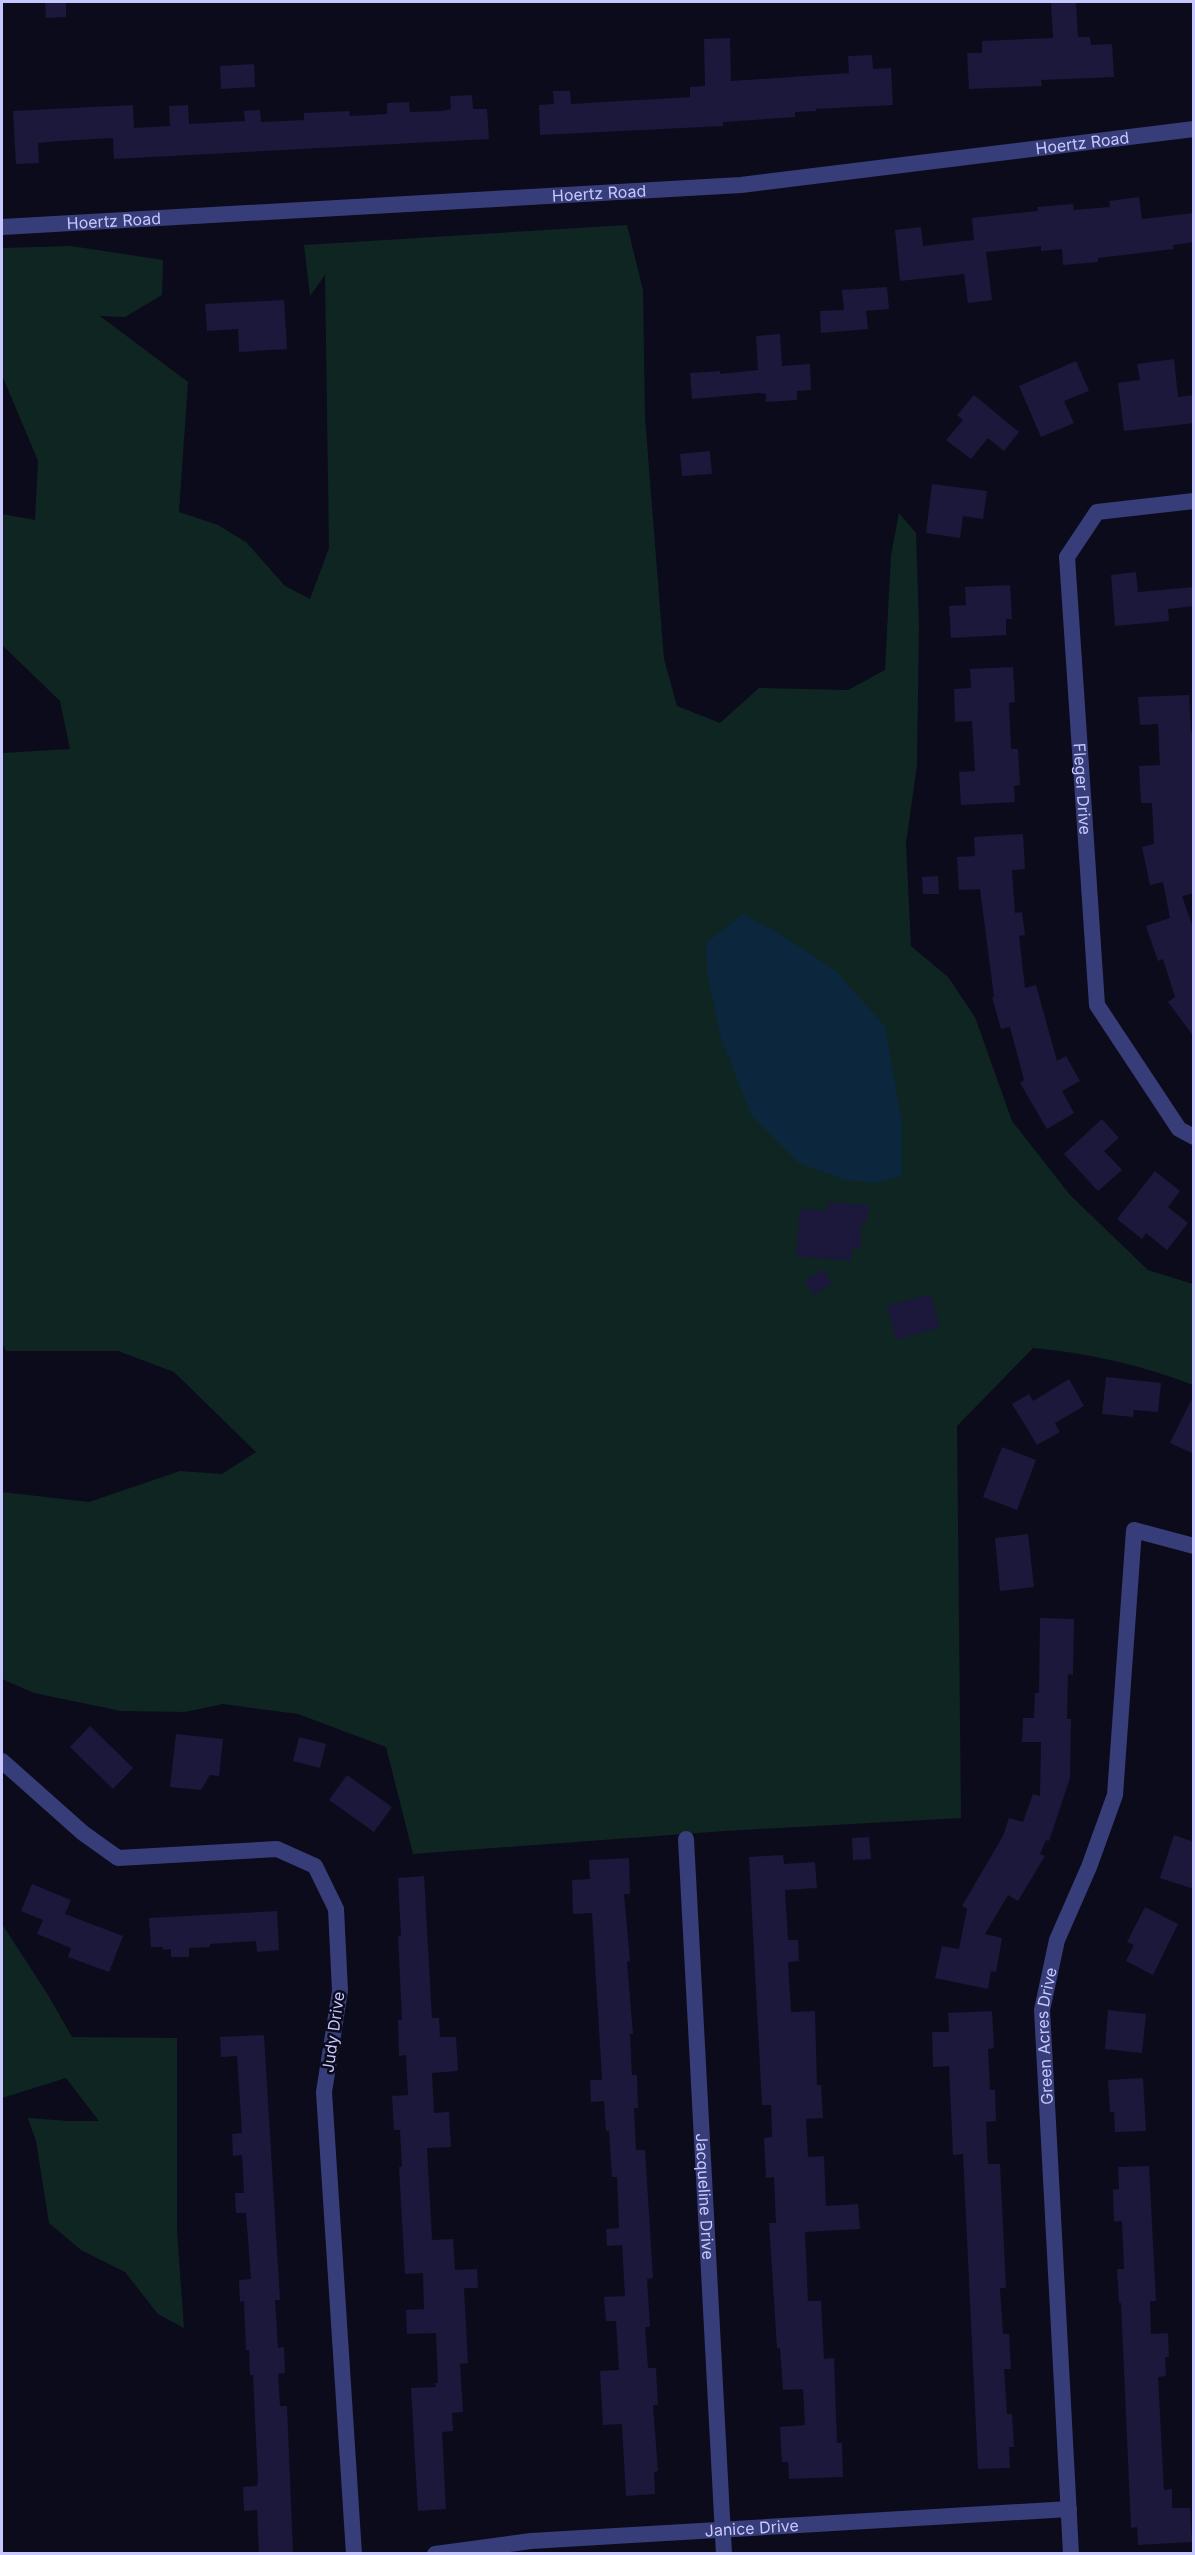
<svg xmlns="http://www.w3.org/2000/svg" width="1195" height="2555" font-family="Inter,sans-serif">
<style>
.green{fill:#0e2521}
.water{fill:#0c263e}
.building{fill:#1b183b}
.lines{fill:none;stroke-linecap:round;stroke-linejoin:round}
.minor{stroke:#373d79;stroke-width:16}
.labels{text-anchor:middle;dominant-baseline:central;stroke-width:5;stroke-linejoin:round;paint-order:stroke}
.street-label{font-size:16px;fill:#c6c7fe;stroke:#0c0b1b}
</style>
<rect width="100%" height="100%" fill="#0c0b1b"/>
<g class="green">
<path d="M 627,225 L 643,290 L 645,417 L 664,659 L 677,706 L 720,723 L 759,688 L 848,690 L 885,670 L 891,555 L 899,513 L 916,533 L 919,624 L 917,765 L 906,843 L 911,946 L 948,977 L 975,1017 L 1012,1121 L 1070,1195 L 1148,1270 L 1193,1284 L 1193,1385 C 1141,1365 1089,1353 1033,1348 L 957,1426 L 961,1818 L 725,1831 L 413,1854 L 386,1747 L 298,1714 L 223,1704 L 185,1712 L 121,1711 L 34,1693 L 2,1679 L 2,1492 L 89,1502 L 180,1471 L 222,1474 L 256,1452 L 174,1372 L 118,1351 L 6,1351 L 2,1343 L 2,753 L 70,749 L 60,701 L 2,645 L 2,514 L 35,520 L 38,461 L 2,375 L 2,248 L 71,246 L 163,260 L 162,295 L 125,317 L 100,316 L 188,382 L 179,512 L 218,525 L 246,542 L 285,586 L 310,599 L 329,548 L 325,275 L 310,296 L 304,245 Z"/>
<path d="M 2,1924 L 48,1995 L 72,2037 L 177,2038 L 177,2231 L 184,2328 L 158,2314 L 125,2272 L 81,2250 L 49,2223 L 36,2141 L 28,2118 L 69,2121 L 99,2121 L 66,2078 L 2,2098 Z"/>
</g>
<path class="water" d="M 743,914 L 778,933 L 835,970 L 885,1026 L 902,1122 L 902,1175 L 875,1183 L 845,1180 L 799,1163 L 751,1115 L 721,1038 L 707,973 L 706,943 Z"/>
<g class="building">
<path d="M 45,2 L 66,2 L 66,17 L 46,18 Z"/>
<path d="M 1051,2 L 1076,2 L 1078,37 L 1090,37 L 1091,45 L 1112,44 L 1114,77 L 1041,80 L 1042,86 L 969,89 L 967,53 L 982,53 L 982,41 L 1053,38 Z"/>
<path d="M 730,38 L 731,81 L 849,73 L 848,56 L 872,55 L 873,69 L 891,68 L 893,105 L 816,109 L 816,111 L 795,112 L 795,117 L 723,122 L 723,126 L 540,135 L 539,105 L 554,104 L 553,91 L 570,91 L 571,104 L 690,97 L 690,87 L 705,86 L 704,39 Z"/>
<path d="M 254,64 L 255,87 L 221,89 L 220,66 Z"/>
<path d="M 472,95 L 473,109 L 487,109 L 489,139 L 114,159 L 113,138 L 61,141 L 38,143 L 39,163 L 16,164 L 13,111 L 133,105 L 134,128 L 170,126 L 169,106 L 188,105 L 189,124 L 245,121 L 244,111 L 260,110 L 261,122 L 304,120 L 304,113 L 349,111 L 350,116 L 387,114 L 387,103 L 409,102 L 410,112 L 442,111 L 451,109 L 450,96 Z"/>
<path d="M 1139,197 L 1142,219 L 1194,213 L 1194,242 L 1173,245 L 1174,249 L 1098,258 L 1098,262 L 1063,265 L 1062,249 L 1041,251 L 1041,246 L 986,252 L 992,300 L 968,303 L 964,274 L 900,281 L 895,230 L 921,227 L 923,246 L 974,240 L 972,218 L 1038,211 L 1037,207 L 1073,204 L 1074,210 L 1110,207 L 1109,201 Z"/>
<path d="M 887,287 L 889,309 L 866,311 L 868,329 L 821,333 L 820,311 L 844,310 L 842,290 Z"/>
<path d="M 284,300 L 287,349 L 239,352 L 238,329 L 207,331 L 205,304 Z"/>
<path d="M 780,334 L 782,366 L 810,364 L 811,390 L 797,391 L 797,400 L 766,402 L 766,394 L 759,393 L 692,399 L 690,373 L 720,371 L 720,374 L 758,370 L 756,336 Z"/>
<path d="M 1174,359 L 1178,397 L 1194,395 L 1194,423 L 1124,431 L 1118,383 L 1140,380 L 1137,364 Z"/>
<path d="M 1076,361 L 1089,391 L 1064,401 L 1074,423 L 1041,437 L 1019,386 Z"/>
<path d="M 974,395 L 1019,432 L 1004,451 L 988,438 L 971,459 L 946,440 L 963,420 L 957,415 Z"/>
<path d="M 710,451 L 712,474 L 682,476 L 680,454 Z"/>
<path d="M 932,484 L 987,491 L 983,519 L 963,516 L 960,538 L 926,533 Z"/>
<path d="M 1136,572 L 1138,592 L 1194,587 L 1194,606 L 1168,609 L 1169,621 L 1115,626 L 1111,575 Z"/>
<path d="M 1010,585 L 1012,619 L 1006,619 L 1006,635 L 951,638 L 949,606 L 966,605 L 965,587 Z"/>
<path d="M 1013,667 L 1015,702 L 1009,703 L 1011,749 L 1018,749 L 1020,785 L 1014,786 L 1015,802 L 961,805 L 959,772 L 975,771 L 972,721 L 955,722 L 954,689 L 971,688 L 970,669 Z"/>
<path d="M 1189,695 L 1191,732 L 1194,732 L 1194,893 L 1182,896 L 1194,930 L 1194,1037 L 1168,1002 L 1175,997 L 1163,959 L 1158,961 L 1146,926 L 1170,918 L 1163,882 L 1150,885 L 1142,847 L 1154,844 L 1152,803 L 1141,803 L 1139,766 L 1160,765 L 1158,724 L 1140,725 L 1138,697 Z"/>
<path d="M 1023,834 L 1025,869 L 1012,870 L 1015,913 L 1022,912 L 1025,935 L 1019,936 L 1025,988 L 1036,985 L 1057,1061 L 1066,1056 L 1080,1081 L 1062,1091 L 1074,1113 L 1047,1129 L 1020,1083 L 1024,1080 L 1010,1027 L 1001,1029 L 992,997 L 994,997 L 980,889 L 959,890 L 957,857 L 975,856 L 974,837 Z"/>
<path d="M 938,876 L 939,894 L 923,894 L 922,877 Z"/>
<path d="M 1102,1119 L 1119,1138 L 1104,1151 L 1122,1170 L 1098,1191 L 1064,1154 Z"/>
<path d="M 1155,1171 L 1180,1191 L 1168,1207 L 1188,1223 L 1167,1250 L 1146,1233 L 1142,1239 L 1117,1219 Z"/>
<path d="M 828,1202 L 869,1205 L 867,1222 L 862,1221 L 860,1249 L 852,1248 L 851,1261 L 796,1256 L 800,1209 L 827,1211 Z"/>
<path d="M 823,1269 L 832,1283 L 814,1295 L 805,1281 Z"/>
<path d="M 931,1294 L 940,1327 L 896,1340 L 887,1306 Z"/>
<path d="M 1106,1377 L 1161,1383 L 1158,1412 L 1134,1410 L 1133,1417 L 1102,1414 Z"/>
<path d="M 1069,1379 L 1084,1406 L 1055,1423 L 1060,1432 L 1037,1445 L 1012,1404 L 1029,1394 L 1033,1401 Z"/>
<path d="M 1194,1395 L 1194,1454 L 1170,1443 Z"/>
<path d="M 1002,1447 L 1036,1460 L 1017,1510 L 983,1497 Z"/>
<path d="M 1028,1534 L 1034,1587 L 1000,1591 L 995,1538 Z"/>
<path d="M 1040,1618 L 1074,1619 L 1073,1675 L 1068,1674 L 1067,1719 L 1071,1719 L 1070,1778 L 1049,1841 L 1046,1840 L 1040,1854 L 1045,1856 L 1018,1901 L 1008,1895 L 985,1934 L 1002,1938 L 996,1972 L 991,1971 L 988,1989 L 935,1978 L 942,1946 L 959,1949 L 967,1909 L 962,1906 L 1003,1836 L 1009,1818 L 1023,1822 L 1033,1794 L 1040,1796 L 1041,1742 L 1022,1742 L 1023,1718 L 1034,1718 L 1035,1693 L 1039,1693 Z"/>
<path d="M 90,1726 L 133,1768 L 113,1789 L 70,1747 Z"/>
<path d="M 176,1734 L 223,1739 L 219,1776 L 210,1775 L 201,1790 L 170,1787 Z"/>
<path d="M 299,1737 L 326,1744 L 320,1768 L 293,1761 Z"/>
<path d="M 347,1775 L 392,1807 L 374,1832 L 329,1800 Z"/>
<path d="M 1174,1835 L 1194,1842 L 1194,1889 L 1160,1878 Z"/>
<path d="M 869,1837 L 871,1859 L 853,1860 L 852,1838 Z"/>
<path d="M 783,1855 L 784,1864 L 815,1862 L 817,1888 L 785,1890 L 788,1940 L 798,1940 L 799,1961 L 788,1962 L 791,2012 L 815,2011 L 817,2085 L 821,2085 L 823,2118 L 806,2119 L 808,2157 L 824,2156 L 826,2206 L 858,2204 L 860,2229 L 805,2232 L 808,2301 L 821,2301 L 824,2359 L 834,2358 L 837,2443 L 842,2443 L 843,2477 L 789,2479 L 788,2462 L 782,2462 L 780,2427 L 805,2425 L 803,2389 L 783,2390 L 780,2348 L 777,2348 L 769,2223 L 776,2223 L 774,2177 L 766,2178 L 764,2138 L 772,2137 L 771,2105 L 762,2105 L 749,1857 Z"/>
<path d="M 629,1858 L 630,1894 L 624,1894 L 630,1961 L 627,1962 L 633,2034 L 630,2034 L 632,2075 L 637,2075 L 638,2108 L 634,2108 L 636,2150 L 645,2150 L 653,2278 L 647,2279 L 650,2327 L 645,2327 L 648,2368 L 656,2368 L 658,2405 L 653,2405 L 658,2471 L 654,2472 L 655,2494 L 626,2496 L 622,2424 L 603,2425 L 600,2371 L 619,2370 L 616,2321 L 606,2321 L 604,2297 L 625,2296 L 622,2245 L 607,2246 L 606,2229 L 619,2228 L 617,2177 L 612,2177 L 609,2131 L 606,2131 L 604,2101 L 591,2102 L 590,2080 L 602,2080 L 592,1913 L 573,1914 L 572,1880 L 590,1879 L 589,1860 Z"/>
<path d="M 424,1876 L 432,2018 L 439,2018 L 440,2037 L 456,2037 L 458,2071 L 432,2073 L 434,2113 L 449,2112 L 451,2147 L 427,2148 L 432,2240 L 453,2239 L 455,2270 L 477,2269 L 478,2288 L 464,2288 L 468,2363 L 460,2364 L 463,2412 L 452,2413 L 453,2431 L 442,2432 L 446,2509 L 418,2511 L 411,2388 L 436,2387 L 435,2383 L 438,2383 L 436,2333 L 407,2334 L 406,2310 L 424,2309 L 423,2273 L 405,2274 L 399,2167 L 402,2167 L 400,2130 L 394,2130 L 392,2096 L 408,2095 L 406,2055 L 399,2056 L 398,2020 L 402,2020 L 398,1936 L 401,1936 L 398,1878 Z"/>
<path d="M 32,1884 L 71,1900 L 65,1914 L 123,1936 L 109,1972 L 68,1957 L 71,1948 L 37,1934 L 43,1920 L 21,1911 Z"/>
<path d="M 1145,1907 L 1178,1924 L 1153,1975 L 1126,1961 L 1134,1945 L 1127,1942 Z"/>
<path d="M 277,1911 L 279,1950 L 257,1952 L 256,1941 L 210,1944 L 210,1947 L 189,1948 L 189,1957 L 171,1957 L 171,1949 L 163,1950 L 163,1947 L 151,1947 L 149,1918 Z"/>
<path d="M 1108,2010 L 1146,2014 L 1142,2053 L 1105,2049 Z"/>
<path d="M 992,2011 L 994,2048 L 988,2049 L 990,2090 L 995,2090 L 996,2121 L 986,2122 L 988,2164 L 1000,2164 L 1006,2288 L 1000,2288 L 1003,2334 L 1009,2334 L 1011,2369 L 1004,2369 L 1007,2414 L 1012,2414 L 1014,2447 L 1009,2447 L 1010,2468 L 978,2469 L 963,2154 L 953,2155 L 949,2066 L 933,2067 L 932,2032 L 949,2032 L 948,2013 Z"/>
<path d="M 264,2035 L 280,2300 L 275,2300 L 278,2348 L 284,2347 L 285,2373 L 278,2374 L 280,2406 L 287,2406 L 293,2553 L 259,2553 L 257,2510 L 244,2511 L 243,2487 L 257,2486 L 258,2481 L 253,2375 L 250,2375 L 249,2350 L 246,2350 L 244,2301 L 240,2302 L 239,2280 L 251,2279 L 246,2213 L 236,2213 L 235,2193 L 244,2193 L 242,2155 L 233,2156 L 232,2134 L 242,2133 L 237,2056 L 221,2057 L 220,2037 Z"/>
<path d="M 1143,2078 L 1146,2131 L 1115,2132 L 1114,2112 L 1110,2112 L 1108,2080 Z"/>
<path d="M 1149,2166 L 1156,2301 L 1150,2301 L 1151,2334 L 1168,2333 L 1169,2357 L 1165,2357 L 1166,2376 L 1158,2377 L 1164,2490 L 1172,2489 L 1172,2508 L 1190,2508 L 1192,2542 L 1138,2545 L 1137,2527 L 1131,2528 L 1121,2303 L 1119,2303 L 1117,2269 L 1124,2269 L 1122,2221 L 1114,2222 L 1113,2190 L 1119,2189 L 1118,2167 Z"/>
</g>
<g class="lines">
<g class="minor">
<path id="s1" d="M 2,227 L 741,185 L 1194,129"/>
<path id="s2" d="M 1194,501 L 1097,512 L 1067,557 L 1097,1005 L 1179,1129 L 1194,1137"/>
<path d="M 2,1761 L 83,1833 L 118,1858 L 277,1849 L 315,1866 L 336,1909 L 340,1991 L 324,2092 L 354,2554"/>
<path id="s3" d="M 686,1839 L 724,2554"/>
<path id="s4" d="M 435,2554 L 531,2541 L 1069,2509"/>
<path id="s5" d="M 1071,2554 L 1042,2010 L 1057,1940 L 1089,1867 L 1115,1795 L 1134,1530 L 1194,1546"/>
</g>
</g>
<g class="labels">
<g class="street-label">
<text stroke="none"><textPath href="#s1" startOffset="1084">Hoertz Road</textPath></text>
<text stroke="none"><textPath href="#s1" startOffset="598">Hoertz Road</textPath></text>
<text stroke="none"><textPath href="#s1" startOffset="112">Hoertz Road</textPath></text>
<text stroke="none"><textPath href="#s2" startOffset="384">Fleger Drive</textPath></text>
<text transform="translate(333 2032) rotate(-82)">Judy Drive</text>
<text stroke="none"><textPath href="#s5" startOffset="519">Green Acres Drive</textPath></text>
<text stroke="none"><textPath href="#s3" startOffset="358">Jacqueline Drive</textPath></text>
<text stroke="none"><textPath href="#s4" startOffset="318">Janice Drive</textPath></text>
</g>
</g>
<rect width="1195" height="2555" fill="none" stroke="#c6c7fe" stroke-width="6"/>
</svg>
